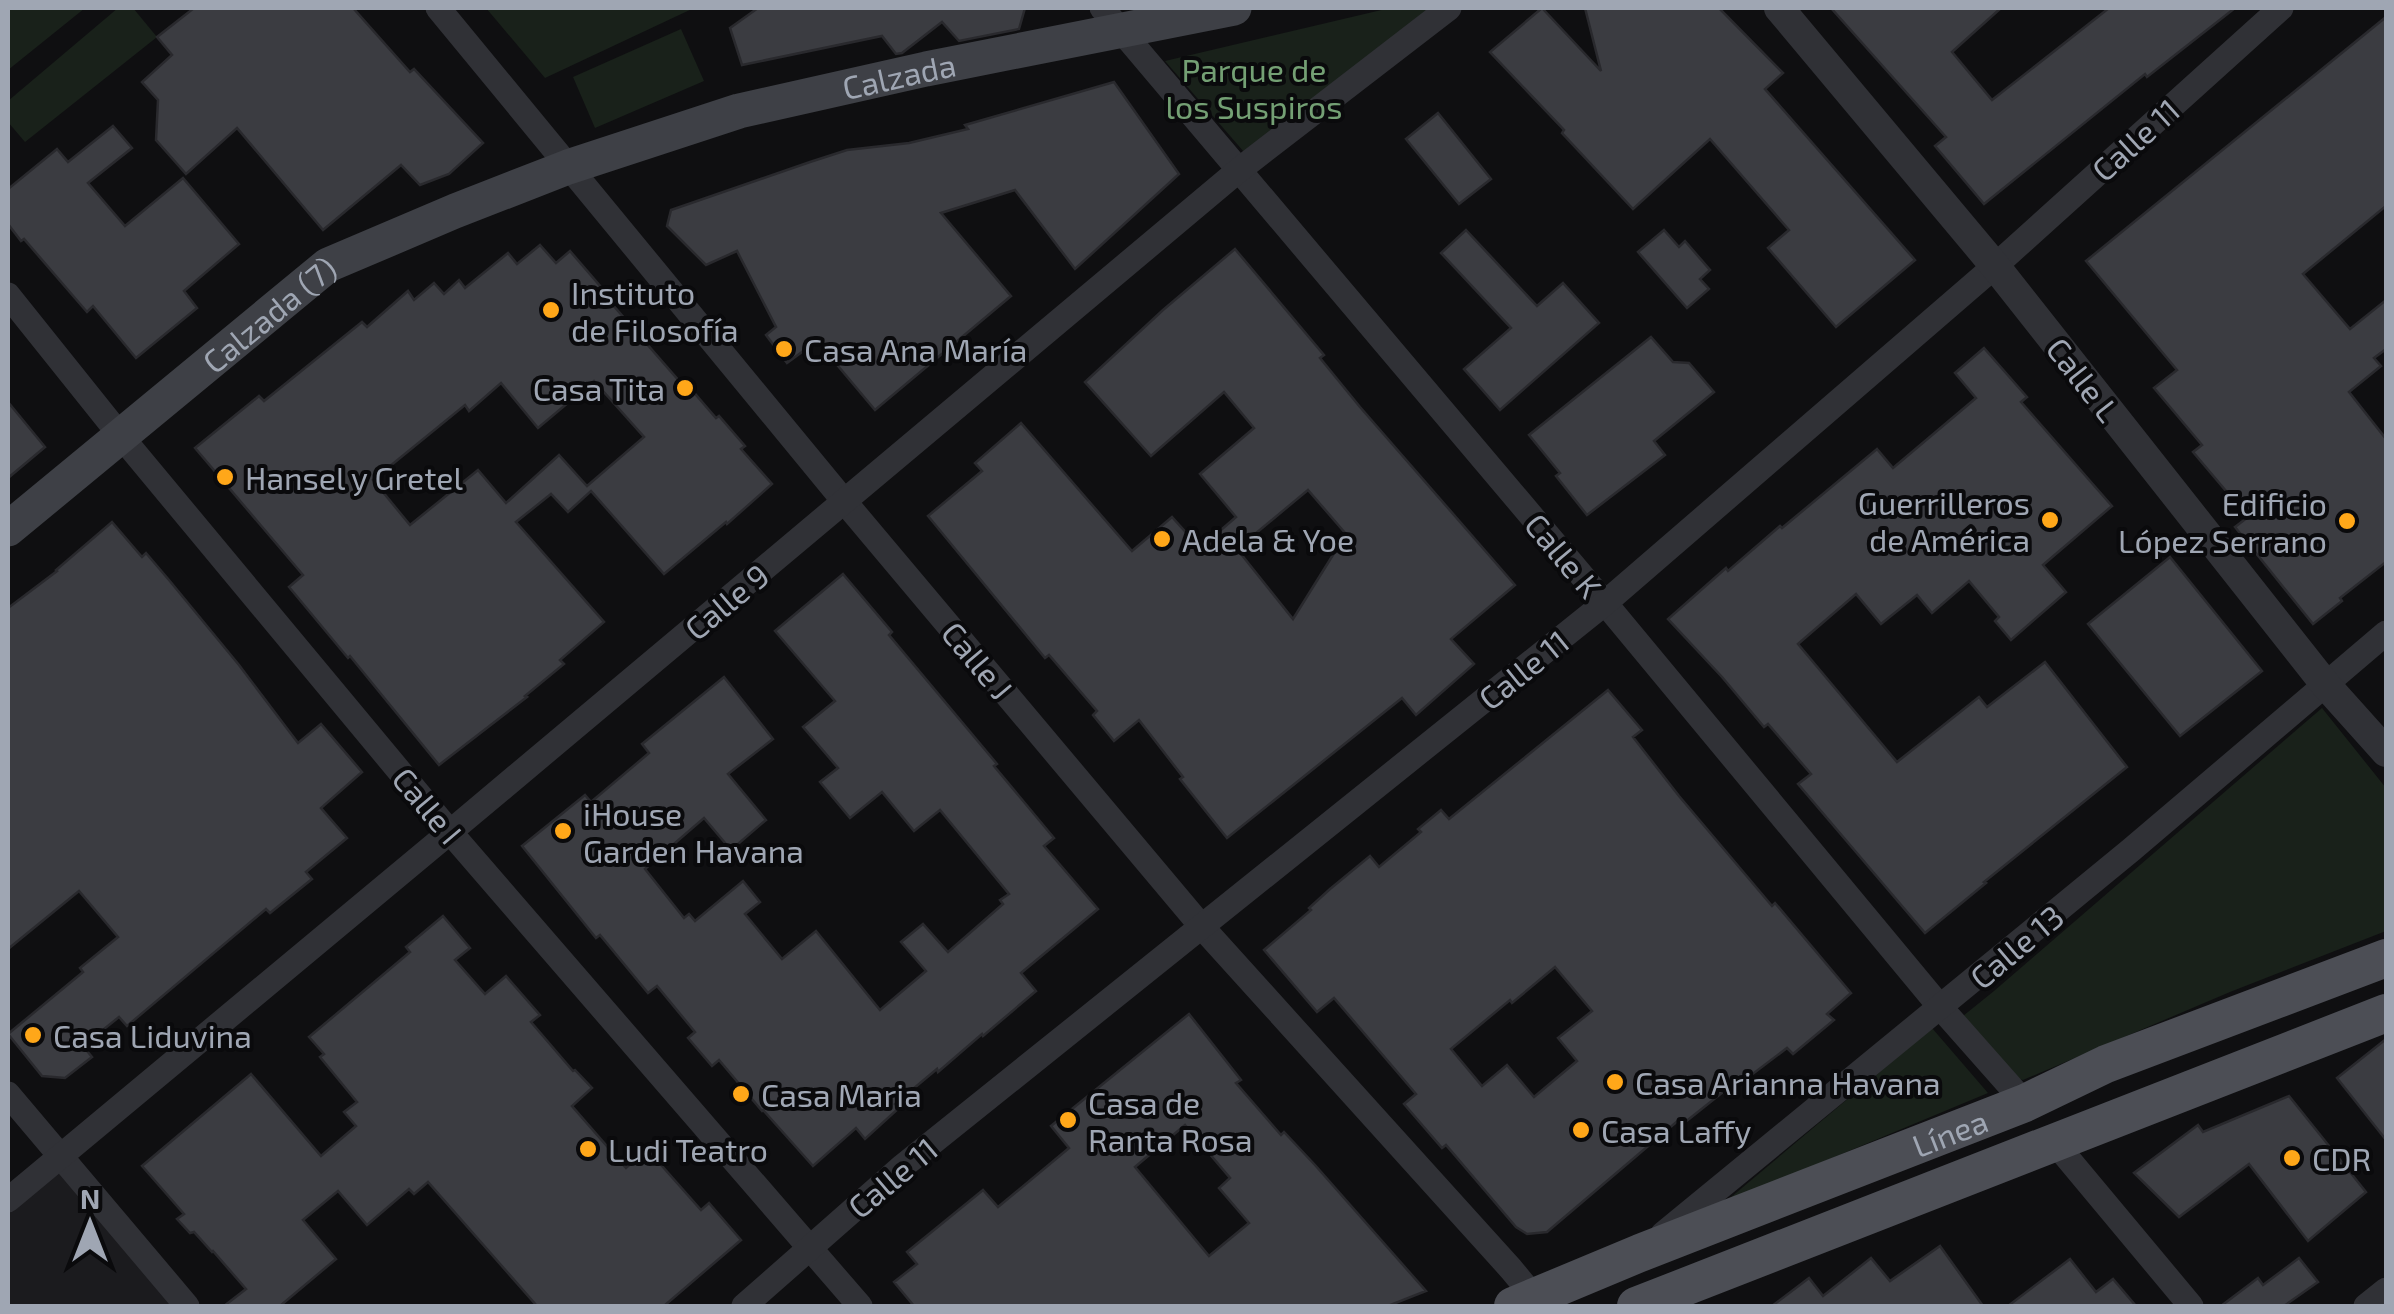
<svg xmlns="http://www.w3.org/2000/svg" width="2394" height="1314" font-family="'Exo 2',sans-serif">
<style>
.built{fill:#1b1b1e}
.green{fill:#19211a}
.building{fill:#3b3c41;stroke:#29292d;stroke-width:2.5;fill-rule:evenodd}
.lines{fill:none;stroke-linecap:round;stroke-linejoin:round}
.minor{stroke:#303136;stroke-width:25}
.tertiary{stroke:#303136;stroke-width:30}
.secondary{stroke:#3e4046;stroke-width:35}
.primary{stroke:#4c4e55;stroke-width:38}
.poi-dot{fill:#ffa719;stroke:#0a0a0c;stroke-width:4}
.labels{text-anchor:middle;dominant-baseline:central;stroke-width:8;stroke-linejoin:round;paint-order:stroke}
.park-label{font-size:32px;fill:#74a074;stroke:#0a0a0c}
.street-label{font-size:32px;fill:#9fa6b3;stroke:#0a0a0c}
.poi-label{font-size:32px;fill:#9fa6b3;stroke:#0a0a0c;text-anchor:start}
</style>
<rect width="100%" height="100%" fill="#0f0f11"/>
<path class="built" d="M 61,1156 L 187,1306 L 8,1306 L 8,1200 Z"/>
<g class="green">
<path d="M 8,8 L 85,8 L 8,70 Z"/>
<path d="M 118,8 L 133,8 L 157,37 L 25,142 L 8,122 L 8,101 Z"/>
<path d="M 486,8 L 694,8 L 545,78 Z"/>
<path d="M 1390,8 L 1432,8 L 1244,152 L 1165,61 Z"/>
<path d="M 681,29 L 704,81 L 595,128 L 573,77 Z"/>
<path d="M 2322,708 L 2386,788 L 2386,931 L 2230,992 L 2023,1080 L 2011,1077 L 1963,1016 L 1994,991 Z"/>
<path d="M 1932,1028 L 1988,1093 L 1724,1203 Z"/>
</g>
<g class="building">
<path d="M 194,8 L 353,8 L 410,72 L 414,69 L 483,143 L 449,174 L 420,185 L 401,165 L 323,230 L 237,128 L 186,174 L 156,140 L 158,100 L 142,82 L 172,55 L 157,37 Z"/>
<path d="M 758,8 L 1025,8 L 1019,29 L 959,41 L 942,22 L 902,53 L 896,54 L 882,36 L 742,65 L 730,28 Z"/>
<path d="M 1542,8 L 1601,71 L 1585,8 L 1719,8 L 1783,73 L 1765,89 L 1915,260 L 1836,327 L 1768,248 L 1789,230 L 1710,139 L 1633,209 L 1562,133 L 1564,130 L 1490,52 Z"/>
<path d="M 1831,8 L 2001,8 L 1952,52 L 1992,100 L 2109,8 L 2235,8 L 2147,77 L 2145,74 L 1984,204 L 1935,146 L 1946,137 Z"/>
<path d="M 2386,17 L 2386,206 L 2303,274 L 2350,329 L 2386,300 L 2386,349 L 2374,358 L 2381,366 L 2349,392 L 2386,439 L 2386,562 L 2340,598 L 2342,601 L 2313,624 L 2235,527 L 2248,517 L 2193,452 L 2202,445 L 2154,388 L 2177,370 L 2086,261 Z"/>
<path d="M 1114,82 L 1179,174 L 1075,269 L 1015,190 L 941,213 L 1011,296 L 875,410 L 817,341 L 787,363 L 766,335 L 776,327 L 737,251 L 706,265 L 667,226 L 671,210 L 810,162 L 847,150 L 909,143 L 968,129 L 965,125 Z"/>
<path d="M 1438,113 L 1491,179 L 1459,204 L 1406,139 Z"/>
<path d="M 113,126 L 132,148 L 88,183 L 125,226 L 183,178 L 239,244 L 184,291 L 197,308 L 136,358 L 93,306 L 87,312 L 24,239 L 21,241 L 8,224 L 8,189 L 57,149 L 68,162 Z"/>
<path d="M 1466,230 L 1537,306 L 1563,283 L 1599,323 L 1500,410 L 1464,369 L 1511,328 L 1441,253 Z"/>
<path d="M 1664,230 L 1679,247 L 1685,241 L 1710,270 L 1700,279 L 1709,289 L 1687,308 L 1638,252 Z"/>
<path d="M 540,245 L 556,263 L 570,251 L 601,287 L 599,289 L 681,383 L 684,381 L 716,418 L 719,416 L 745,446 L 741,449 L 772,484 L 727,524 L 726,522 L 664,574 L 591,491 L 568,512 L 551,494 L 516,522 L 604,622 L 560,660 L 564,664 L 525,696 L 527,697 L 439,765 L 350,656 L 348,658 L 289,587 L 303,575 L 195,448 L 259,396 L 264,401 L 362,322 L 367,327 L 408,291 L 414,300 L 434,283 L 444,294 L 459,280 L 465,288 L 508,253 L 517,264 ZM 594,381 L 644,437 L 587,486 L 559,455 L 506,503 L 478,470 L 410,525 L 373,480 L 465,405 L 469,411 L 501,383 L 538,428 Z"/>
<path d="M 1235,249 L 1324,355 L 1320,358 L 1360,407 L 1515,585 L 1451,639 L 1474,664 L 1416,715 L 1402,698 L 1227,838 L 1180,779 L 1183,777 L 1139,720 L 1114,741 L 1093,715 L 1097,711 L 1049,655 L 1045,658 L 928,516 L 982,471 L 975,463 L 1021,423 L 1132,551 L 1172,517 L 1200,548 L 1236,517 L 1200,474 L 1254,428 L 1224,392 L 1151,456 L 1085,382 L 1163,310 ZM 1308,490 L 1346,534 L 1293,619 L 1237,549 Z"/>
<path d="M 1651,337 L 1673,362 L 1689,363 L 1714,392 L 1654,441 L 1665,455 L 1587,515 L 1556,476 L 1560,473 L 1529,435 Z"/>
<path d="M 1984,348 L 2027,397 L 2021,402 L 2112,506 L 2043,565 L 2066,592 L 2011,640 L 1995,621 L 1999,617 L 1969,581 L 1932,613 L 1917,595 L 1881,624 L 1856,594 L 1798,644 L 1897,762 L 1979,697 L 1987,707 L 2045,662 L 2127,767 L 1984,882 L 1986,883 L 1925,933 L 1798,784 L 1811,774 L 1768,724 L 1764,727 L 1722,677 L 1668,619 L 1726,568 L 1728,571 L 1780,526 L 1782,528 L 1877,449 L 1893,468 L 1976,398 L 1955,373 Z"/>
<path d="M 8,402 L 45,447 L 8,478 Z"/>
<path d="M 112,522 L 142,557 L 146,553 L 169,580 L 239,665 L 298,743 L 321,724 L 362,772 L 321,808 L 347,838 L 306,872 L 312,879 L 270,913 L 266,909 L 127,1026 L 119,1017 L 83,1046 L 92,1057 L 65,1078 L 42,1076 L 8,1034 L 83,972 L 80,968 L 118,937 L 79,891 L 8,949 L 8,608 L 57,571 L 56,570 Z"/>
<path d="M 2170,557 L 2262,671 L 2180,736 L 2088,624 Z"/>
<path d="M 843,574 L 892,632 L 889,635 L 997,764 L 994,766 L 1054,838 L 1044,846 L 1098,909 L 1021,973 L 1036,991 L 983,1036 L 982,1034 L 938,1072 L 937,1069 L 895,1104 L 899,1108 L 865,1139 L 856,1128 L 813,1166 L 763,1110 L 762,1111 L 719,1060 L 712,1066 L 688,1038 L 695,1032 L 657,986 L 648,993 L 600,935 L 596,938 L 522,846 L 585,795 L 591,802 L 649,753 L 642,744 L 724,677 L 773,739 L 728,774 L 766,820 L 731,850 L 704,818 L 645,869 L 684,918 L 689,914 L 695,921 L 743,881 L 760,902 L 745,914 L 782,959 L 816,931 L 880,1010 L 926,971 L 901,942 L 923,924 L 948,952 L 1003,904 L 1000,900 L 1009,894 L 940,810 L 914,831 L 882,792 L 850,818 L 820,782 L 838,768 L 803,727 L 835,701 L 775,631 Z"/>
<path d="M 1608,690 L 1642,730 L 1633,737 L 1679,796 L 1772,906 L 1775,903 L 1851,993 L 1827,1014 L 1834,1020 L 1793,1054 L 1787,1048 L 1725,1095 L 1723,1092 L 1684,1123 L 1680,1119 L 1547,1232 L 1527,1234 L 1516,1227 L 1446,1145 L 1442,1148 L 1404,1104 L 1416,1094 L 1334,998 L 1317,1012 L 1264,950 L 1311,910 L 1309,908 L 1330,889 L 1370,856 L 1379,867 L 1421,832 L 1418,829 L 1441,810 L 1449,819 ZM 1555,967 L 1592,1011 L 1558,1038 L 1577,1061 L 1534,1097 L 1507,1065 L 1482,1086 L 1451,1049 L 1510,1000 L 1512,1003 Z"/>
<path d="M 443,916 L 470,948 L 455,960 L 485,994 L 506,976 L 540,1015 L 531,1022 L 573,1071 L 575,1070 L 592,1088 L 572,1106 L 626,1168 L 647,1149 L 701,1210 L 709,1203 L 741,1240 L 664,1306 L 537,1306 L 428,1182 L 414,1194 L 409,1189 L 367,1225 L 338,1191 L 303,1220 L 336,1259 L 280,1306 L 224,1306 L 246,1289 L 213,1251 L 212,1252 L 194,1232 L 190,1233 L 177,1219 L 184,1214 L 142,1166 L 251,1074 L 321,1156 L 356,1126 L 344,1112 L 357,1102 L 320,1057 L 324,1054 L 309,1037 L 410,952 L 406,947 Z"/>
<path d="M 1189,1014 L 1241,1080 L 1236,1083 L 1281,1135 L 1284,1132 L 1315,1165 L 1426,1291 L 1388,1306 L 914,1306 L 894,1282 L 917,1264 L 907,1252 L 983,1190 L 998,1207 L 1069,1148 L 1051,1126 ZM 1185,1125 L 1230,1178 L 1219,1188 L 1249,1223 L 1209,1256 L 1135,1167 Z"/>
<path d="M 2386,1039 L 2386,1140 L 2337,1078 Z"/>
<path d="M 2289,1096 L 2366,1192 L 2308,1241 L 2249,1164 L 2179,1217 L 2134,1173 L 2198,1125 L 2203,1132 Z"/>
<path d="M 1940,1246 L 1983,1306 L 1772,1306 L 1809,1278 L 1823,1296 L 1871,1258 L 1890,1281 Z"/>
<path d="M 2299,1258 L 2318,1282 L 2284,1306 L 2221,1306 L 2258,1278 L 2263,1285 Z"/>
<path d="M 2070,1259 L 2096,1292 L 2113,1279 L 2136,1306 L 2008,1306 Z"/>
</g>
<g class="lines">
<g class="minor">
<path d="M 438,8 L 844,501 L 1202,927 L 1511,1269 L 1535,1298"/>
<path d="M 1102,8 L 1605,603 L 1941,1008 L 2025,1103"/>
<path d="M 8,295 L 120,435 L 450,832 L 860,1306"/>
<path d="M 8,1094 L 187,1306"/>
<path d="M 2055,1143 L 2191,1306"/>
<path d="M 8,1200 L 450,832 L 1239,170 L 1449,8"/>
<path d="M 1663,1234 L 2131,850 L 2386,633"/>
<path d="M 744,1306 L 903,1166 L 1605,603 L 1995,266 L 2281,8"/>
<path d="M 2366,1306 L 2386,1290"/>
</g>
<path class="tertiary" d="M 1779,8 L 1995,266 L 2325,684 L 2386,752"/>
<path class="secondary" id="s1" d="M 8,529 L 328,265 L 455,211 L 568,167 L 739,111 L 926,69 L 1234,8"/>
<g class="primary">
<path id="s2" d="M 1513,1306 L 1640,1253 L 2025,1103 L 2106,1064 L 2386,958"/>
<path d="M 1636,1306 L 2386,1013"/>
</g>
</g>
<g class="poi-dot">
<circle cx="551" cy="310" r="10"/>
<circle cx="784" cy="349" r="10"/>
<circle cx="685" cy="388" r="10"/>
<circle cx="225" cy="477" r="10"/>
<circle cx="2050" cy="520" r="10"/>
<circle cx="2347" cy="521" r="10"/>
<circle cx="1162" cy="539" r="10"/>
<circle cx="563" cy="831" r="10"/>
<circle cx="33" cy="1035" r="10"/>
<circle cx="1615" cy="1082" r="10"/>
<circle cx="741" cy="1094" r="10"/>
<circle cx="1068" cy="1120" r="10"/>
<circle cx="1581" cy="1130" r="10"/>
<circle cx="588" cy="1149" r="10"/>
<circle cx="2292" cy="1158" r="10"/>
</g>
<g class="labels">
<g class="park-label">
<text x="1254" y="69">Parque de<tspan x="1254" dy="37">los Suspiros</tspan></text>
</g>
<g class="street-label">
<text stroke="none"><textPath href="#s1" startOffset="1018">Calzada</textPath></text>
<text transform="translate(2135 139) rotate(-42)">Calle 11</text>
<text stroke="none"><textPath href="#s1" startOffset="338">Calzada (7)</textPath></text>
<text transform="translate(2084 379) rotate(52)">Calle L</text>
<text transform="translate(1564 555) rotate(50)">Calle K</text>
<text transform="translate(726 601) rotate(-40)">Calle 9</text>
<text transform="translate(978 660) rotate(50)">Calle J</text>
<text transform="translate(1523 669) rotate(-39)">Calle 11</text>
<text transform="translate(428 805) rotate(50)">Calle I</text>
<text transform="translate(2016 946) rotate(-40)">Calle 13</text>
<text stroke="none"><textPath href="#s2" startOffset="470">Línea</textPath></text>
<text transform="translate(892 1177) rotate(-40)">Calle 11</text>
</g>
<g class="poi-label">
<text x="571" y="292">Instituto<tspan x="571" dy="37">de Filosofía</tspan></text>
<text x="804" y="349">Casa Ana María</text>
<text x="665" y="388" text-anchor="end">Casa Tita</text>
<text x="245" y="477">Hansel y Gretel</text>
<text x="2030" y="502" text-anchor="end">Guerrilleros<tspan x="2030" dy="37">de América</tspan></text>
<text x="2327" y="503" text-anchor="end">Edificio<tspan x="2327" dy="37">López Serrano</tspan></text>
<text x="1182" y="539">Adela &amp; Yoe</text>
<text x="583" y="813">iHouse<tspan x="583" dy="37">Garden Havana</tspan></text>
<text x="53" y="1035">Casa Liduvina</text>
<text x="1635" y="1082">Casa Arianna Havana</text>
<text x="761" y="1094">Casa Maria</text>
<text x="1088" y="1102">Casa de<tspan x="1088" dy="37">Ranta Rosa</tspan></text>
<text x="1601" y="1130">Casa Laffy</text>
<text x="608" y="1149">Ludi Teatro</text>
<text x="2312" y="1158">CDR</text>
</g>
</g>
<rect width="2394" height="1314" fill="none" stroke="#9fa6b3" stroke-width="20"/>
<g transform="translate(90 1224)" stroke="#0a0a0c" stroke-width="8" paint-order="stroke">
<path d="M0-8L18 38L0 25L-18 38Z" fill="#9fa6b3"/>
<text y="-15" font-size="28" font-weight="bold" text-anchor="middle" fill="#9fa6b3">N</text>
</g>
</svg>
